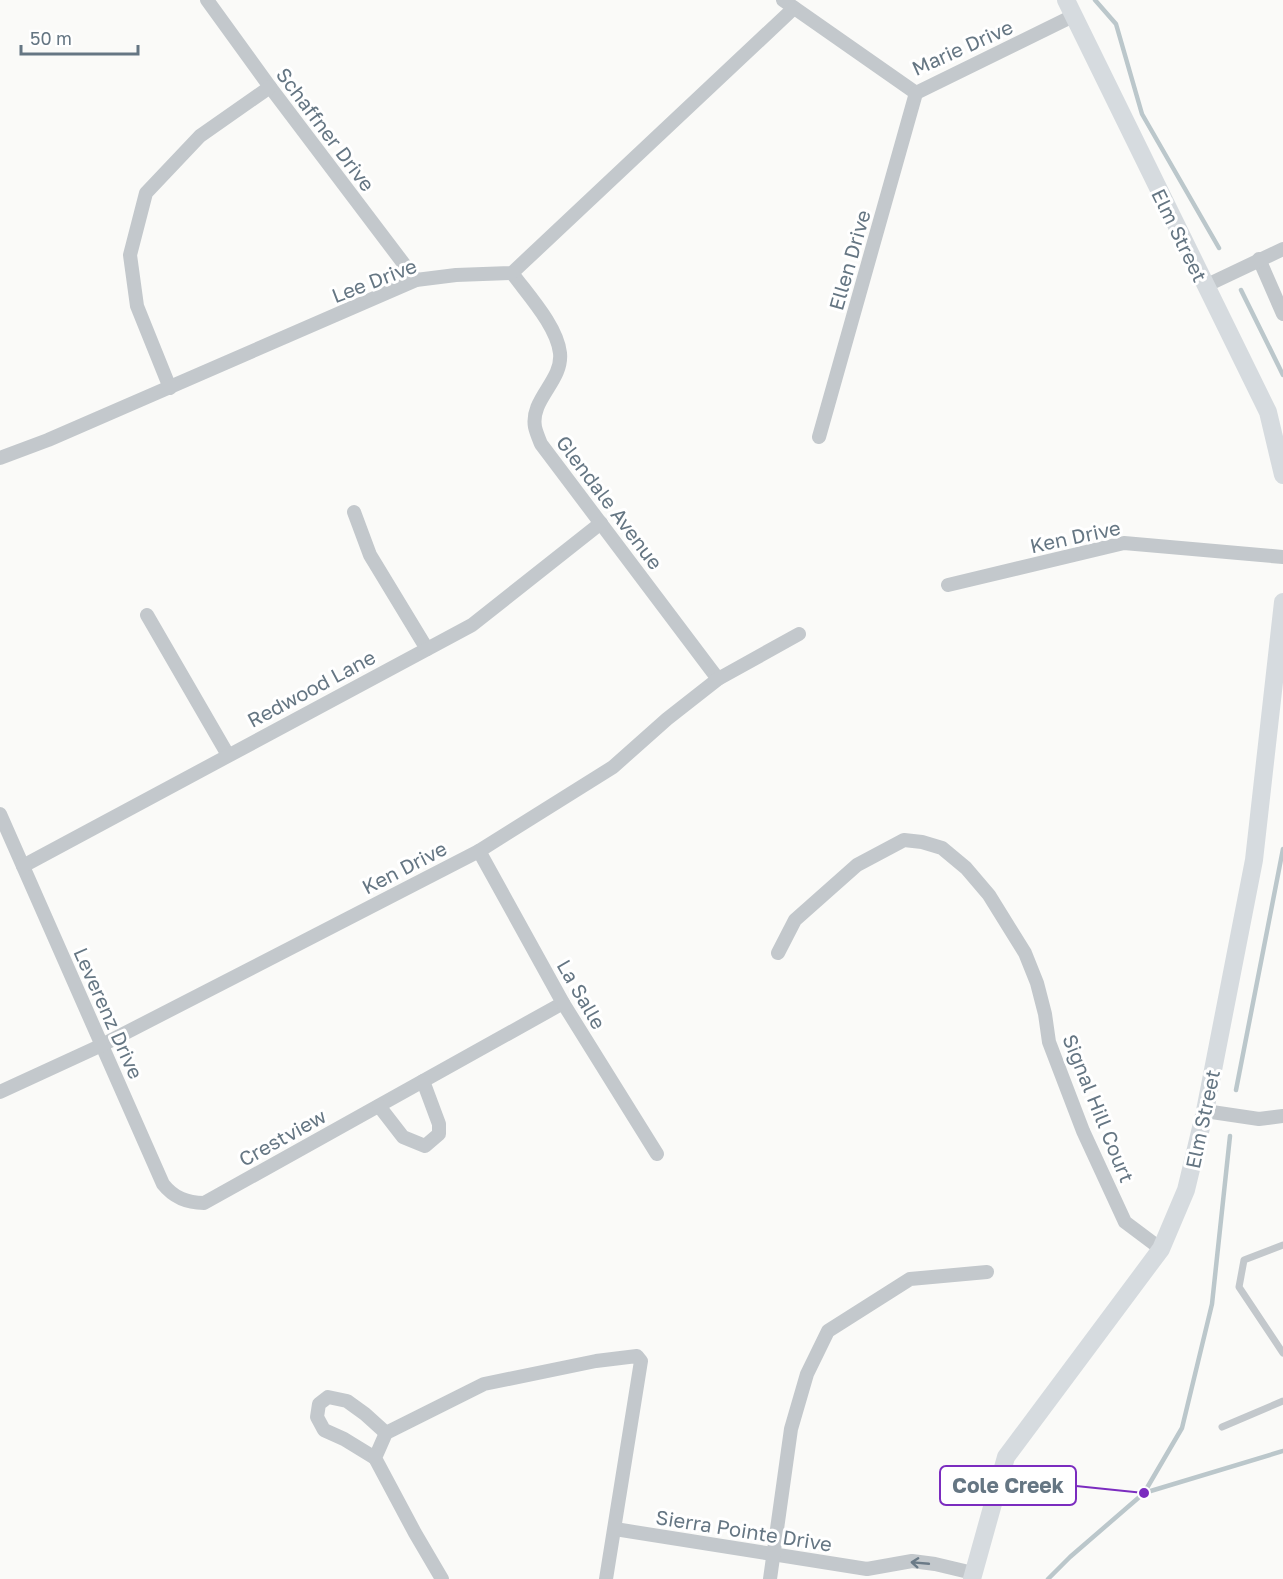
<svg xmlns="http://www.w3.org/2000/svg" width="1283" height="1579" font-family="'Golos Text',sans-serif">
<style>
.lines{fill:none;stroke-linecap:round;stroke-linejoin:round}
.stream{stroke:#bbc7cb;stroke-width:4.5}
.service{stroke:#c3c8cc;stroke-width:7}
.minor{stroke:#c3c8cc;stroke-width:14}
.secondary{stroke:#d6dbdf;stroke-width:18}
.oneway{stroke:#6a7a87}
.labels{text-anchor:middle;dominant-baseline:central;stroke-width:6;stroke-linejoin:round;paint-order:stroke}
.street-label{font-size:20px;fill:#657683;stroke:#fff}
.leader{fill:none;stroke:#7b2cbf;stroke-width:2}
.callout-dot{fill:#7b2cbf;stroke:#fff;stroke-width:2}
.callout{fill:#fff;stroke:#7b2cbf;stroke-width:2}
.callout-label{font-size:21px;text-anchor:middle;font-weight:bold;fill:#657683}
</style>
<rect width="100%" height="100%" fill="#fafaf8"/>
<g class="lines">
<g class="stream">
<path d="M 1095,0 L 1116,24 L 1142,114 L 1219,248"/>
<path d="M 1241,290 L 1283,375"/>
<path d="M 1236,1090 L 1283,849"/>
<path d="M 1144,1493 L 1182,1428 L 1212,1304 L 1230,1136"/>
<path d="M 1048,1579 L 1070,1557 L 1144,1493 L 1283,1451"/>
</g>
<g class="service">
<path d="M 1283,1245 L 1244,1260 L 1239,1287 L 1283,1353"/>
<path d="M 1222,1427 L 1283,1401"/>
</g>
<g class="minor">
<path d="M 207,0 L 270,87 L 416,280"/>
<path d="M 783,0 L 916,93"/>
<path d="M 916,93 L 1073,16"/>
<path d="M 1259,259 L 1283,314"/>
<path d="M 512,273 C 528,295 557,326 560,353 C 563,381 530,399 535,427 C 536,432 539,439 541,444 L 718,679"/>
<path d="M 1205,286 L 1283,249"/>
<path d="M 170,388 L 137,306 L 130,255 L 146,193 L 200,136 L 270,87"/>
<path d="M 819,437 L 916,93"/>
<path d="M 0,458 L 48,440 L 416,280 L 456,275 L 512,273 L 794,8"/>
<path d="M 354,512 L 370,555 L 427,649"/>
<path d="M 948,585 L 1124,543 L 1283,557"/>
<path d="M 147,615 L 228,755"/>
<path d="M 0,814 L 163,1184 C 174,1198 187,1203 204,1203 L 563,1003"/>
<path d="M 479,851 L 563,1003 L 657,1154"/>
<path d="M 23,866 L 472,625 L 601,523"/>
<path d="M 778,953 L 795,920 L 857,865 L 904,840 L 922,842 L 942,848 L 966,868 L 989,895 L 1025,953 L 1037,983 L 1045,1014 L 1049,1042 L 1083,1131 L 1125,1222 L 1161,1249"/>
<path d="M 0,1092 L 102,1045 L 479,851 L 613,767 L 667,719 L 718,679 L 799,634"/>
<path d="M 379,1106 L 403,1137 L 425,1146 L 439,1134 L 439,1124 L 423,1081"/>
<path d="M 1205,1111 L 1259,1119 L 1283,1116"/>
<path d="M 375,1458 L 344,1439 L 324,1430 L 317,1417 L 319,1404 L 328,1397 L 347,1401 L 365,1414 L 386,1433"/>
<path d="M 615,1529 L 867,1569 L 912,1561 L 935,1564 L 973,1573"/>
<path d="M 442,1579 L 415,1533 L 375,1458 L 386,1433 L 484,1384 L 596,1361 L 637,1356 L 641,1361 L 606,1579"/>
<path d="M 770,1579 L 791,1429 L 807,1374 L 828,1331 L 910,1279 L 987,1272"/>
</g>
<g class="secondary">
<path d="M 1066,0 L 1268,412 L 1283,475"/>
<path d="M 972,1579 L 1006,1457 L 1161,1249 L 1186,1190 L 1205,1111 L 1254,860 L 1283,602"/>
</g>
</g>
<defs><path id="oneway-shaft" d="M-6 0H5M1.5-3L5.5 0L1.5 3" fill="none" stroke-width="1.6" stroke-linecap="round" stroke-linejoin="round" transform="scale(1.5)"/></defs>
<use class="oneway" href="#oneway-shaft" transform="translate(920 1563) rotate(-175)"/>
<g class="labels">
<g class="street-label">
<text transform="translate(962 47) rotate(-24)">Marie Drive</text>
<text transform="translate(326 129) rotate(53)">Schaffner Drive</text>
<text transform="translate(1180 235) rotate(64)">Elm Street</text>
<text transform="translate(849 260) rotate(-74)">Ellen Drive</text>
<text transform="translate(374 280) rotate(-21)">Lee Drive</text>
<text transform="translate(610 502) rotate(53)">Glendale Avenue</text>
<text transform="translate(1075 536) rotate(-12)">Ken Drive</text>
<text transform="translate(311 688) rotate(-28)">Redwood Lane</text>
<text transform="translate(404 867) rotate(-27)">Ken Drive</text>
<text transform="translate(582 994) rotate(60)">La Salle</text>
<text transform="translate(109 1013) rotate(66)">Leverenz Drive</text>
<text transform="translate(1099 1108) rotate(68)">Signal Hill Court</text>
<text transform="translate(1202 1119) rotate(-78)">Elm Street</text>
<text transform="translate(282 1137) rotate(-29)">Crestview</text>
<text transform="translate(744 1530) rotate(9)">Sierra Pointe Drive</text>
</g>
</g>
<path class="leader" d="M1144 1493L1076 1486"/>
<circle class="callout-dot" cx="1144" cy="1493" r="6"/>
<rect class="callout" x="940" y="1466" width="136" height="39" rx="6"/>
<g class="callout-label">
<text x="1008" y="1493">Cole Creek</text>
</g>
<path d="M21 45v9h117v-9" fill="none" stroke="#657683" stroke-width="3"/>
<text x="30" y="45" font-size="18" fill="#657683" stroke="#ffffff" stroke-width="4.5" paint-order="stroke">50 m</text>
</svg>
